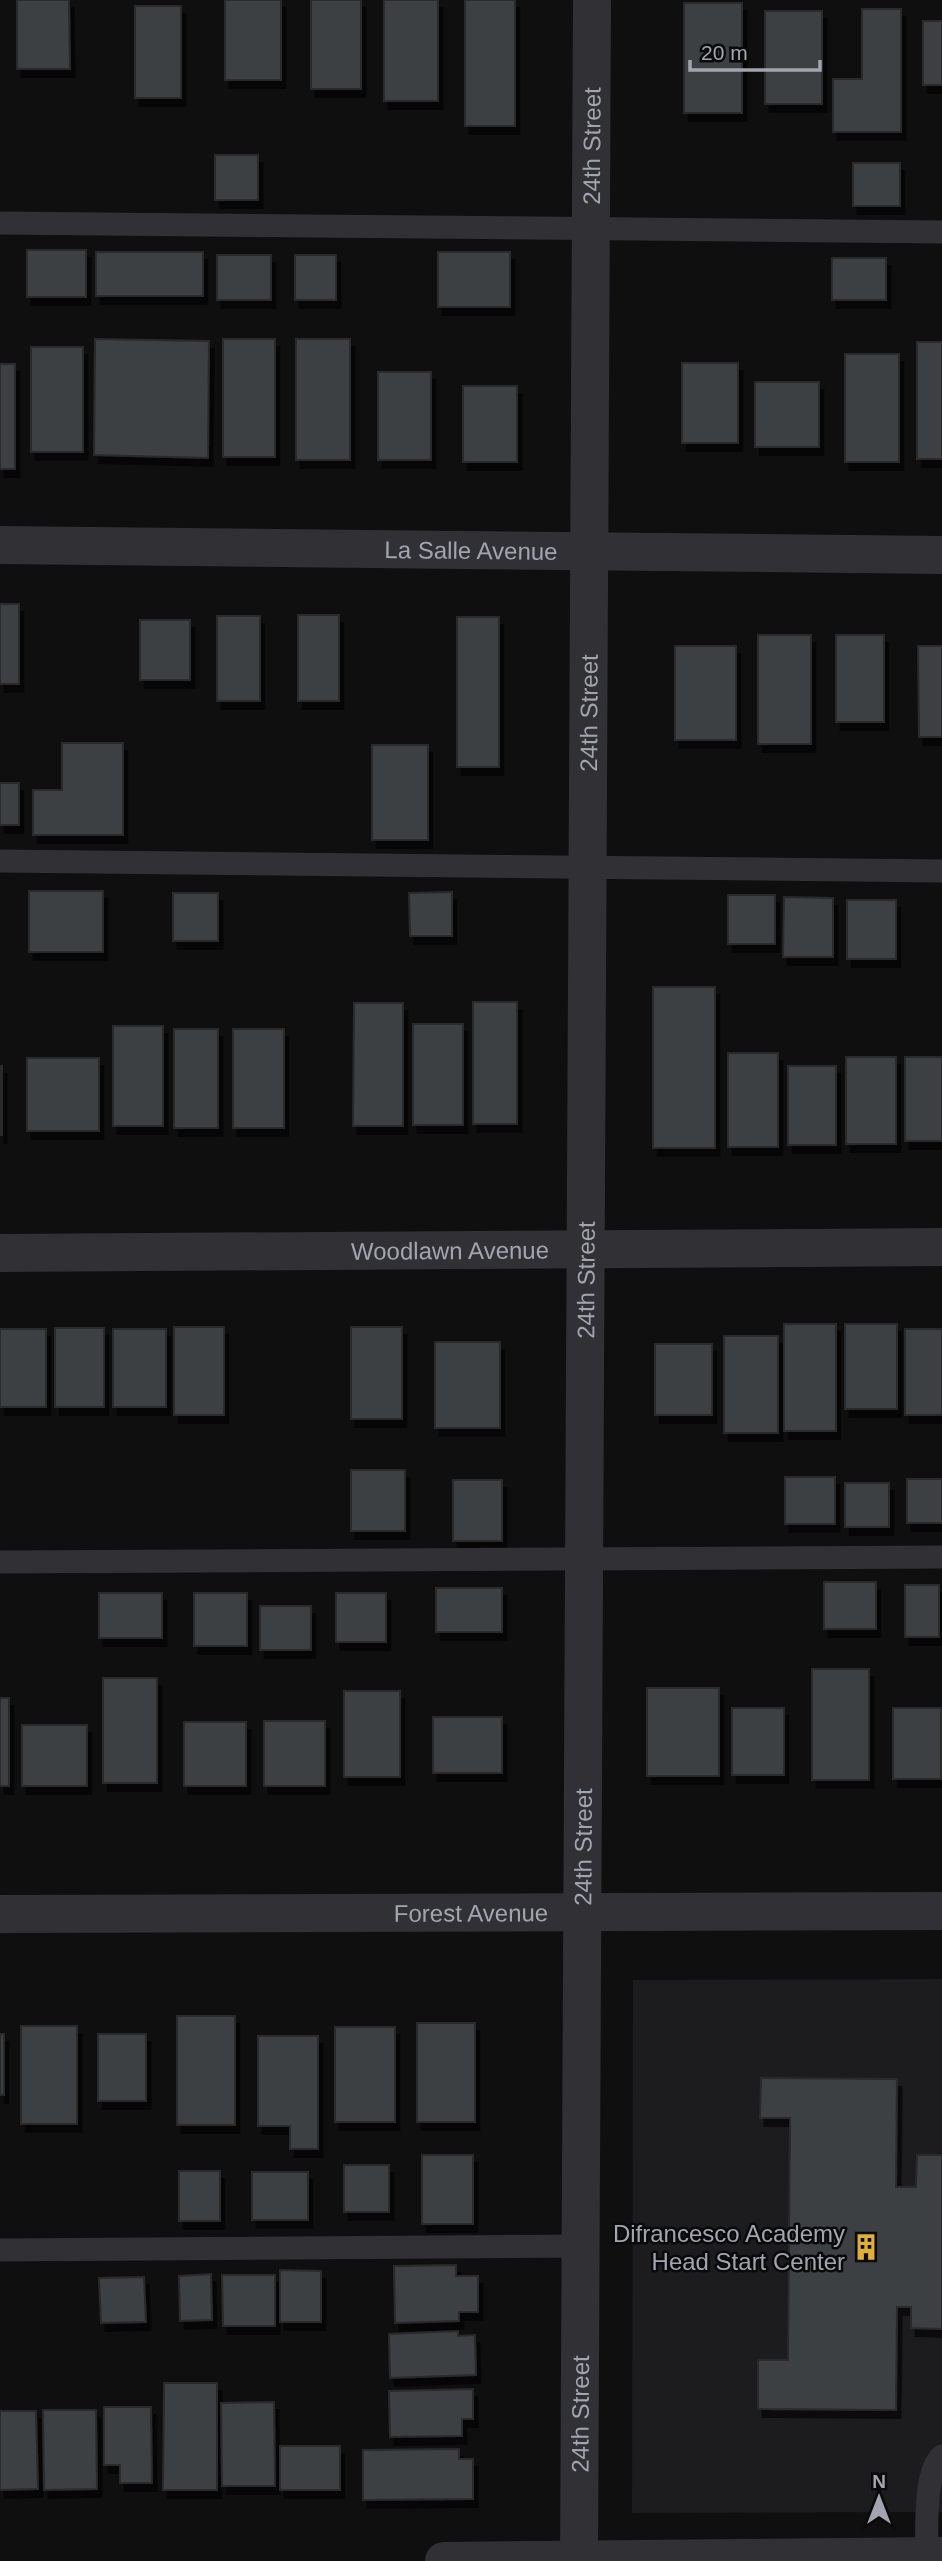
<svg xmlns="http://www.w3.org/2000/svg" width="942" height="2561" font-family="Helvetica,sans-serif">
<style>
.built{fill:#1c1b1d}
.building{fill:#3e3f43;stroke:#2a292c;stroke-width:2;filter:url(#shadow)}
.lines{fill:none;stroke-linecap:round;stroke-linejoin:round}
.lane{stroke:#313135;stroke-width:23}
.street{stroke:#313135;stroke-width:38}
.labels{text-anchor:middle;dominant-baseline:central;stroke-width:5;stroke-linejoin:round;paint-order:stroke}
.street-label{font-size:24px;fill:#a2a5b0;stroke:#0a0a0b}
.poi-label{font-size:24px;fill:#a2a5b0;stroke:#0a0a0b;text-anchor:end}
</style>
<defs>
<filter id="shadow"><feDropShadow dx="4.5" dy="8" stdDeviation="0" flood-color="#0009"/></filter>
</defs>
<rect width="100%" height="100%" fill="#0f0f10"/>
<path class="built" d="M 942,1979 L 942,2512 L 632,2513 L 633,1980 Z"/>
<g class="building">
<path d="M 17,0 L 69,0 L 70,69 L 17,69 Z"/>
<rect x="225" y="0" width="56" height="80"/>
<rect x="311" y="0" width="50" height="89"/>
<rect x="384" y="0" width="54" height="101"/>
<rect x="465" y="0" width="50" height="126"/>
<rect x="684" y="3" width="58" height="110"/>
<rect x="135" y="6" width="46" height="92"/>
<path d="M 862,9 L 901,9 L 901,132 L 833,132 L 833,79 L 862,79 Z"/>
<rect x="765" y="11" width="57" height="93"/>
<rect x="923" y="21" width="19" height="64"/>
<rect x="215" y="155" width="43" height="45"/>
<rect x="853" y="163" width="47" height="43"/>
<rect x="27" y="250" width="59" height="47"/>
<rect x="96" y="252" width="107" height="44"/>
<rect x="438" y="252" width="72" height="55"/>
<rect x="217" y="255" width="54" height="45"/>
<rect x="295" y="255" width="41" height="45"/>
<rect x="832" y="258" width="54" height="42"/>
<path d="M 95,339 L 209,341 L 208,458 L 94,455 Z"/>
<rect x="223" y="339" width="52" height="118"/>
<rect x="296" y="339" width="54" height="121"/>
<rect x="917" y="342" width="25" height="117"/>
<rect x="31" y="347" width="52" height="105"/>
<rect x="845" y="354" width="54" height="108"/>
<rect x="682" y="363" width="56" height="80"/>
<rect x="0" y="364" width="15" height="105"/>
<rect x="378" y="372" width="53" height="88"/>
<rect x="755" y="382" width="64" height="65"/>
<rect x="463" y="386" width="54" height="76"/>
<rect x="0" y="604" width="19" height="80"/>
<rect x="298" y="615" width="41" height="86"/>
<rect x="217" y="616" width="43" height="85"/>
<rect x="457" y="617" width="42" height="150"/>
<rect x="140" y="620" width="50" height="60"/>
<rect x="758" y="635" width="53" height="109"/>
<rect x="836" y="635" width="48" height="87"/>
<rect x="675" y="646" width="61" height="94"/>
<path d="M 918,646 L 942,646 L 942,737 L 919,737 Z"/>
<path d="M 62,743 L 123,743 L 123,835 L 33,835 L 33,790 L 62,790 Z"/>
<rect x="372" y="745" width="56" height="95"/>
<rect x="0" y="783" width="19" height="42"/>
<rect x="29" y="891" width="74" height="61"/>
<path d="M 452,892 L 452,936 L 410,936 L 409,893 Z"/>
<rect x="173" y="893" width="45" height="48"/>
<rect x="728" y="895" width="47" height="49"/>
<path d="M 784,897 L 833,898 L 833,957 L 783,957 Z"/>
<rect x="847" y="900" width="49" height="59"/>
<rect x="653" y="987" width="62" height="161"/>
<rect x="473" y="1002" width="44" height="122"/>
<path d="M 354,1003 L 403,1003 L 403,1126 L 353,1126 Z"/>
<rect x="413" y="1024" width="50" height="101"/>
<rect x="113" y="1026" width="50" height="100"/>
<rect x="174" y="1029" width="44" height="99"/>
<rect x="233" y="1029" width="51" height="99"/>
<rect x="728" y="1053" width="50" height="94"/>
<rect x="846" y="1057" width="50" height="87"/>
<rect x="905" y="1057" width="37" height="84"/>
<rect x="27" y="1058" width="72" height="73"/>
<rect x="0" y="1066" width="2" height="69"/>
<rect x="788" y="1066" width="48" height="79"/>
<rect x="784" y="1324" width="52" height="107"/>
<rect x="845" y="1324" width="52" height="85"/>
<rect x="174" y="1327" width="50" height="88"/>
<rect x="351" y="1327" width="51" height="92"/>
<rect x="55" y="1328" width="49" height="79"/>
<rect x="0" y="1329" width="46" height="78"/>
<rect x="113" y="1329" width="53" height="78"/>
<rect x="905" y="1329" width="37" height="86"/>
<rect x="724" y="1336" width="54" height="97"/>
<rect x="435" y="1342" width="65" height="86"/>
<rect x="655" y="1344" width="57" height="71"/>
<rect x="351" y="1470" width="54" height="61"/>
<rect x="785" y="1477" width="50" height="47"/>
<rect x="907" y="1479" width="35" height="44"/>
<rect x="453" y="1480" width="49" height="61"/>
<rect x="845" y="1483" width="44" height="44"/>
<rect x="824" y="1582" width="52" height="47"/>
<rect x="905" y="1585" width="34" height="52"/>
<rect x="436" y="1588" width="66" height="44"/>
<rect x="99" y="1593" width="63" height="45"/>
<rect x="194" y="1593" width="53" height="53"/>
<rect x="336" y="1593" width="50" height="49"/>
<rect x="260" y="1606" width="51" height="44"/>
<rect x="812" y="1669" width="57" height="111"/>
<rect x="103" y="1678" width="54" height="105"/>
<rect x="647" y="1688" width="72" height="88"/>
<rect x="344" y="1691" width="56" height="86"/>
<rect x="0" y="1698" width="9" height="88"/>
<rect x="732" y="1708" width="52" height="67"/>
<rect x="893" y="1708" width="48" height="71"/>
<rect x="433" y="1717" width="69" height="56"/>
<rect x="264" y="1721" width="61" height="65"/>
<rect x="184" y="1722" width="62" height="64"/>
<rect x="22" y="1725" width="65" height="61"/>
<rect x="177" y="2016" width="58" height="109"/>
<rect x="417" y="2023" width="58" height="99"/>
<rect x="21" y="2026" width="56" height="98"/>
<rect x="335" y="2027" width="60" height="95"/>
<rect x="0" y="2034" width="4" height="61"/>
<rect x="98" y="2034" width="48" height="67"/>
<path d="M 258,2036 L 318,2036 L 318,2149 L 290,2149 L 290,2126 L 258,2126 Z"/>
<path d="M 761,2078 L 897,2079 L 896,2187 L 916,2187 L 917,2155 L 942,2155 L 942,2329 L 911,2328 L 911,2307 L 897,2307 L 896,2410 L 758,2409 L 758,2360 L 788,2360 L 790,2118 L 760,2118 Z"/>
<rect x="422" y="2155" width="51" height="69"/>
<rect x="344" y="2165" width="45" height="47"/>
<rect x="179" y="2171" width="41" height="50"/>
<rect x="252" y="2172" width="56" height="48"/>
<path d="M 456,2265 L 456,2276 L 478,2276 L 478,2312 L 459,2312 L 459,2321 L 395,2323 L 394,2266 Z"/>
<path d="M 280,2270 L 321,2271 L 321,2322 L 280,2322 Z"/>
<path d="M 211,2274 L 212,2320 L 180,2321 L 179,2276 Z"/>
<path d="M 222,2275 L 275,2275 L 275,2326 L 223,2326 Z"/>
<path d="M 144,2277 L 146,2322 L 101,2323 L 99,2278 Z"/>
<path d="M 458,2331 L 458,2336 L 475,2335 L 476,2375 L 390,2378 L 389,2334 Z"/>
<path d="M 164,2383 L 217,2383 L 217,2490 L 163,2490 Z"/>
<path d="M 473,2389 L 473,2419 L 462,2419 L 462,2436 L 390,2437 L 389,2391 Z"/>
<path d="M 274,2402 L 275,2486 L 222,2486 L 221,2403 Z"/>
<path d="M 104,2407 L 151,2407 L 152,2483 L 120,2483 L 120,2465 L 104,2465 Z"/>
<path d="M 43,2410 L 96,2410 L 97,2489 L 44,2490 Z"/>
<path d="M 0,2411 L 36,2411 L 38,2489 L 0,2490 Z"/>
<rect x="280" y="2446" width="60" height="44"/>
<path d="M 459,2449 L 459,2459 L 473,2459 L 473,2499 L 363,2500 L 363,2450 Z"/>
</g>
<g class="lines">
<g class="lane">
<path d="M 0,223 L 942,232"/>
<path d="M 0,861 L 942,871"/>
<path d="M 0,1562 L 942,1557"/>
<path d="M 0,2250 L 581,2246"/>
<path d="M 927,2561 C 927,2538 923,2470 942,2456"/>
</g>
<g class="street">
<path id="s1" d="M 0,545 L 942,555"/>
<path id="s2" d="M 0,1253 L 942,1247"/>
<path id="s3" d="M 0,1914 L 942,1911"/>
<path d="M 444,2561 L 942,2556"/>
<path id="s4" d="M 579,2561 L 592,0"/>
</g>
</g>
<defs>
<symbol id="building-bare" viewBox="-9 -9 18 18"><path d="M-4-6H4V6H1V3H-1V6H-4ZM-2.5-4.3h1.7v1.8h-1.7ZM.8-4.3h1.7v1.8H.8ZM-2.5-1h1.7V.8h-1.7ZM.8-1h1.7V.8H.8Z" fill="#e0af37" stroke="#0a0a0b" stroke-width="2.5" paint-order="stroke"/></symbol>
</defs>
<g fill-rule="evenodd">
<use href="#building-bare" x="847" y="2228" width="38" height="38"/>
</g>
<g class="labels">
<g class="street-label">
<text stroke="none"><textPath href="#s4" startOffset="2415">24th Street</textPath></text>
<text stroke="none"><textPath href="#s1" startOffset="471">La Salle Avenue</textPath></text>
<text stroke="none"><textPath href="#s4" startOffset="1848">24th Street</textPath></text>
<text stroke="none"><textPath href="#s2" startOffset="450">Woodlawn Avenue</textPath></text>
<text stroke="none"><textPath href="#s4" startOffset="1281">24th Street</textPath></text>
<text stroke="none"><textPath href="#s4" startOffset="714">24th Street</textPath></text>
<text stroke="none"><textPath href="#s3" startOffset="471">Forest Avenue</textPath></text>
<text stroke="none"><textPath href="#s4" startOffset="147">24th Street</textPath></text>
</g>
<g class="poi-label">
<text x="845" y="2233">Difrancesco Academy<tspan x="845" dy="28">Head Start Center</tspan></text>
</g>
</g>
<g transform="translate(879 2498)" stroke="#0a0a0b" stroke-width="5" paint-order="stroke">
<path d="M0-5L12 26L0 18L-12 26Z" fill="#a2a5b0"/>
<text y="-10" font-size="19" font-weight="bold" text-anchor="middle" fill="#a2a5b0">N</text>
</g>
<path d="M690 60v10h130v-10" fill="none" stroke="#a2a5b0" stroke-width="3.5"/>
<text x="701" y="60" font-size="21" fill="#a2a5b0" stroke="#0a0a0b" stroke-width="5" paint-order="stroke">20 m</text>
</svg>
